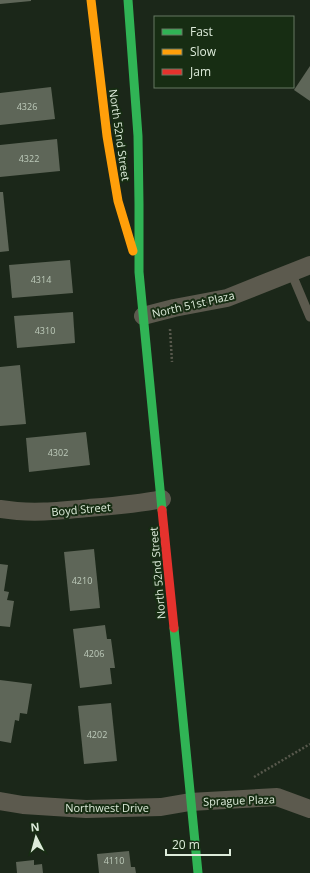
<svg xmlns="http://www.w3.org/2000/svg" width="310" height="873" font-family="'Open Sans',sans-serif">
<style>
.building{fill:#5e6658}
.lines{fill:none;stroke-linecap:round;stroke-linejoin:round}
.path{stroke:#57584c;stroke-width:2.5;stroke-dasharray:2 2;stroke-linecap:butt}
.lane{stroke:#5c5a4e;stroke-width:9}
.street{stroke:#5c5a4e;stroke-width:18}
.fast{stroke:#30b455;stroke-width:9}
.slow{stroke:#ff9f0a;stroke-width:9}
.jam{stroke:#e5322d;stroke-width:9}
.labels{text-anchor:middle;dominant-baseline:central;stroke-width:4;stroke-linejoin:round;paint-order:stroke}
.number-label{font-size:9px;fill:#bdcaba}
.street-label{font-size:11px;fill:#ddebda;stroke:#172d13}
</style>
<rect width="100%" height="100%" fill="#1b2719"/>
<g class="building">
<path d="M 0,0 L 31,0 L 31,1 L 0,4 Z"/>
<path d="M 310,66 L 310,101 L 294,90 Z"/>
<path d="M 51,87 L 55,119 L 0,125 L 0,93 Z"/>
<path d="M 57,139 L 60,171 L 0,177 L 0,145 Z"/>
<path d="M 0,192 L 3,192 L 9,251 L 0,252 Z"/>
<path d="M 70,260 L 73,293 L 12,298 L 9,265 Z"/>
<path d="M 73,312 L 75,343 L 17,348 L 14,316 Z"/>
<path d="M 20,365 L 26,424 L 0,426 L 0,367 Z"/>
<path d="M 86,432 L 90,465 L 29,472 L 26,438 Z"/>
<path d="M 94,549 L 100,608 L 70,611 L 64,552 Z"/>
<path d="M 0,564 L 8,565 L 4,591 L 9,592 L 7,600 L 14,601 L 10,627 L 0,626 Z"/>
<path d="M 105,625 L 107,639 L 111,639 L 115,668 L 110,668 L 112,684 L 80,688 L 73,629 Z"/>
<path d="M 0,680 L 32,684 L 27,714 L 20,713 L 19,721 L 15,720 L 11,743 L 0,741 Z"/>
<path d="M 111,703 L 117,761 L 84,764 L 78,706 Z"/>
<path d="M 129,851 L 131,867 L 135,867 L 136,873 L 99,873 L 97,854 Z"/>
<path d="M 34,860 L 34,865 L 42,864 L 43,873 L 17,873 L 16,862 Z"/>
</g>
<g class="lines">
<g class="path">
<path d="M 170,329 L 172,362"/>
<path d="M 254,777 L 310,744"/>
</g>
<path class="lane" d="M 291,272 L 310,317"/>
<g class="street">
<path d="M 143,316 L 174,308 L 227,298 L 310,265"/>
<path d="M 0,509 C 30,514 59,511 89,508 C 113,506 138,504 162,499"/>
<path d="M 0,801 L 23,805 L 86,809 L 161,807 L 190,802 L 277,797 L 310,809"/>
</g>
<g class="fast">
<path d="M 128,0 L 138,136 L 139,204 L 139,272 L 162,510"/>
<path d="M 174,628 L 198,873"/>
</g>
<path class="slow" d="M 91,0 L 107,136 L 118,201 L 133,251"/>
<path class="jam" d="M 162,510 L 174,628"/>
</g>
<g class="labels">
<g class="number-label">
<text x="27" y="106">4326</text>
<text x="29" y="158">4322</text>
<text x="41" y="279">4314</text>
<text x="45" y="330">4310</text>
<text x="58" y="452">4302</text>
<text x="82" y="580">4210</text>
<text x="94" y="653">4206</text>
<text x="97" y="734">4202</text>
<text x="114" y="860">4110</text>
</g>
<g class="street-label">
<text transform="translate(120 135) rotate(82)">North 52nd Street</text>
<text transform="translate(193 304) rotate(-13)">North 51st Plaza</text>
<text transform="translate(81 509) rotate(-5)">Boyd Street</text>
<text transform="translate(157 573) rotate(-95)">North 52nd Street</text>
<text transform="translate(239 800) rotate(-2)">Sprague Plaza</text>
<text x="107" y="807">Northwest Drive</text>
</g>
</g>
<rect x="154" y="16" width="140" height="72" fill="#172d13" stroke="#667963"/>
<rect x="162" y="29" width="20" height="6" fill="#30b455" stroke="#667963"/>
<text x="190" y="36" font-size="12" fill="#ddebda">Fast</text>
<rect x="162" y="49" width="20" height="6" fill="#ff9f0a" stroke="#667963"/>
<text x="190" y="56" font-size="12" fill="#ddebda">Slow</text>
<rect x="162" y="69" width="20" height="6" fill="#e5322d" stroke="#667963"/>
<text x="190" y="76" font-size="12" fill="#ddebda">Jam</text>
<g transform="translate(36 837) rotate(354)" stroke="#172d13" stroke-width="3" paint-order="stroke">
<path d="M0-3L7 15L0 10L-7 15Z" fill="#ddebda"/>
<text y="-6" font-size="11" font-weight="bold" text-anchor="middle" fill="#ddebda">N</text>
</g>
<path d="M166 849v6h64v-6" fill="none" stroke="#ddebda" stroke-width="2"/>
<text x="172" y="849" font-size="12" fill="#ddebda" stroke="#172d13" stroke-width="3" paint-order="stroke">20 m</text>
</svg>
